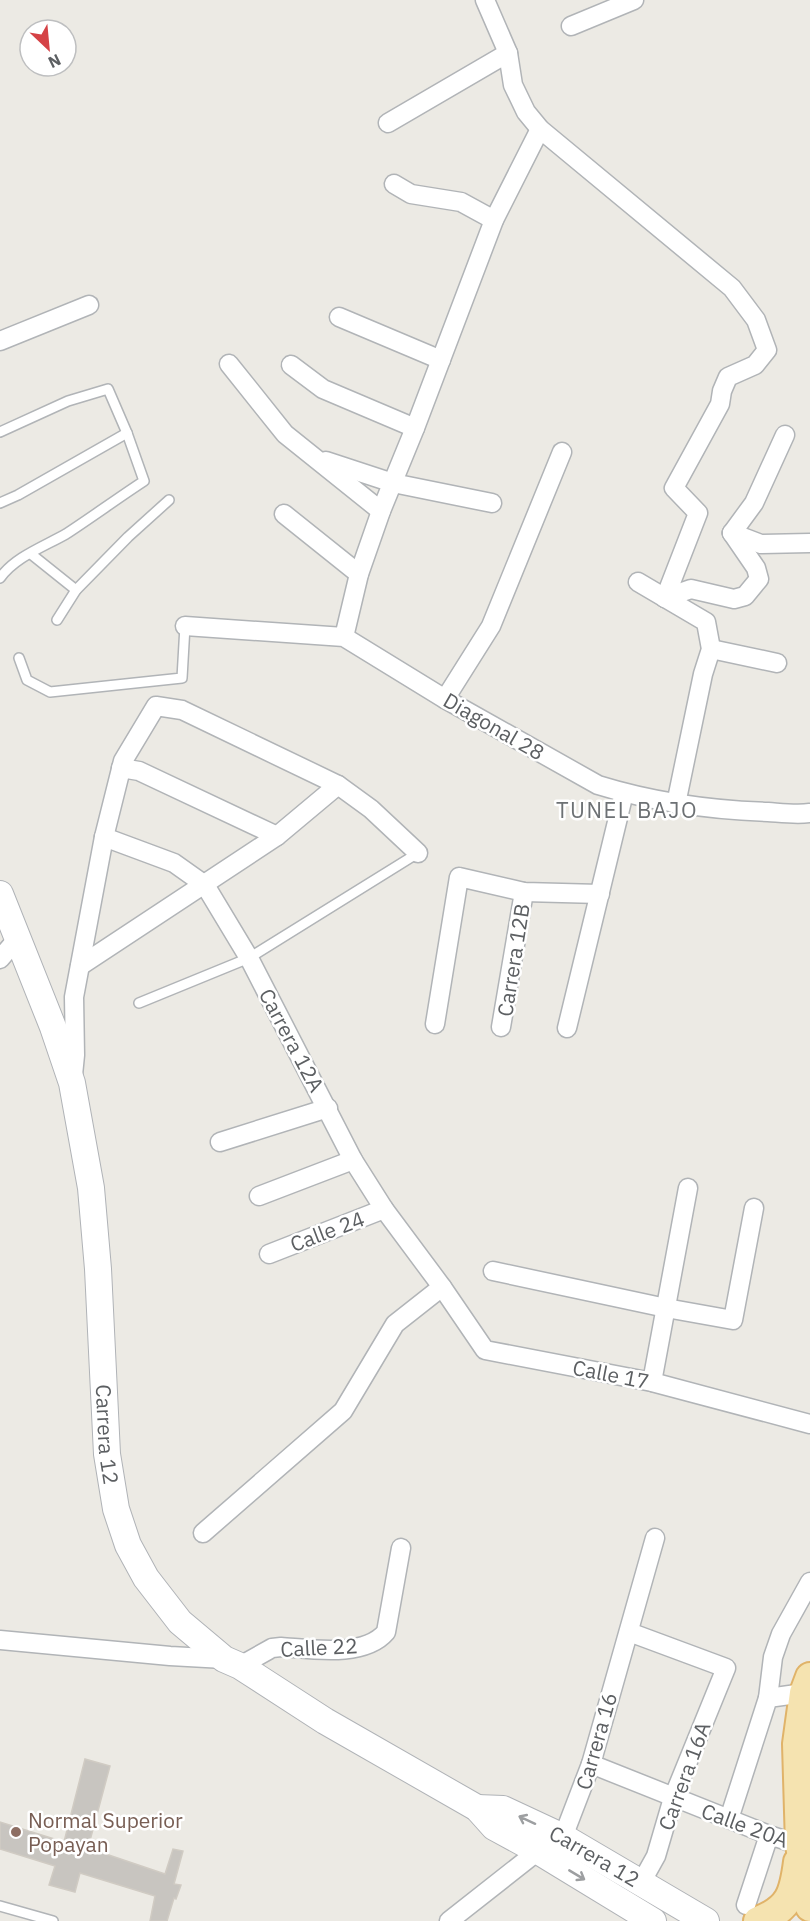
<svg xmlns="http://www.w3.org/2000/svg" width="810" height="1921" font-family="'IBM Plex Sans',sans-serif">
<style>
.building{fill:#c8c5c0;stroke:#d0cbc3;stroke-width:1.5}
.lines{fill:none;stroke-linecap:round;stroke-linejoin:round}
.lane-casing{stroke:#b1b4b7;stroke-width:12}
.street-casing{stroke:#b1b4b7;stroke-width:21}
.secondary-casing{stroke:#b0b3b7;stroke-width:28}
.primary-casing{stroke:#e0b369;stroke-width:32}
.lane{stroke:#fff;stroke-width:9}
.street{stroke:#fff;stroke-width:18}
.secondary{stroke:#fff;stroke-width:26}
.primary{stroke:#f5e3b0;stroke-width:28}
.oneway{stroke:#9d9fa1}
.education-dot{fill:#8d6e63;stroke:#fff;stroke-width:2}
.labels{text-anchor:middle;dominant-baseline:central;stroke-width:5;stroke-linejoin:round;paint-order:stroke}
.street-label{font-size:21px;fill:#5c5f62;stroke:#fff}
.education-label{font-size:21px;fill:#785e54;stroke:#fff;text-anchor:start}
.neighbourhood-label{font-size:22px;letter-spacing:1.5px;fill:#6d7174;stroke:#fff}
</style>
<rect width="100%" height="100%" fill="#eceae4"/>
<path class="building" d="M 85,1759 L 110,1766 L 88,1848 L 165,1874 L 173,1849 L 183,1851 L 174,1884 L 181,1885 L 176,1899 L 174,1898 L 167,1921 L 150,1921 L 155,1896 L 80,1873 L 75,1892 L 49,1885 L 55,1866 L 0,1849 L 0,1822 L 64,1842 Z"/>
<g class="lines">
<defs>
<g id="lane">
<path d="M 0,432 L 68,401 L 108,389 L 127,433 L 144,481 C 118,498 92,517 66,534 C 43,547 15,557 0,578"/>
<path d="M 0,503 L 18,495 L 127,433"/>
<path d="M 31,554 L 76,590"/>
<path d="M 57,620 L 76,590 L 128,537 L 169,500"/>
<path d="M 19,658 L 27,680 L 50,692 L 182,678 L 185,626"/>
<path d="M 139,1003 L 249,958 L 418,853"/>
<path d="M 0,1906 L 53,1921"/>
</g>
<g id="street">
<path d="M 485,0 L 508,53 L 513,85 L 526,112 L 540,129 L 732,288 L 756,320 L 767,350 L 755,365 L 728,377 L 722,391 L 720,404 L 674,488 L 698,513 L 665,598"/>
<path d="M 571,26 L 634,0"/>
<path d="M 388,123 L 508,53"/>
<path d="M 394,184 L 411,194 L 461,202 L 494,220"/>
<path d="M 339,317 L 441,360"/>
<path d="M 0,341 L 89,305"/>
<path d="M 229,364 L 285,434 L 381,511"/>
<path d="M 291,365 L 323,389 L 415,428"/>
<path d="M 326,461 L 393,483 L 492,503"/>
<path d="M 284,514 L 359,574"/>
<path d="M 732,533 L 754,503 L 785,435"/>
<path d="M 732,533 L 761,544 L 810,543"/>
<path d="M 638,582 L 706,622 L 711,649 L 703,674 L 676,804"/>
<path d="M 665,598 L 691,589 L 734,599 L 745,596 L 759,579 L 756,568 L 732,533"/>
<path d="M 185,626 L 344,637 L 445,699 L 598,785 C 653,802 710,810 768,812 C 782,813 797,815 810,813"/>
<path d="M 344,637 L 359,574 L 381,511 L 415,428 L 494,220 L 540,129"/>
<path d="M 711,649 L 777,663"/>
<path d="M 445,699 L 491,626 L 562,452"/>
<path d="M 121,768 L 139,771 L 277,836"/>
<path d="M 104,837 L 174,863 L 205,885 L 249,958 L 353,1160 L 384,1209 L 442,1287 L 485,1350 L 652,1382 L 810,1424"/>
<path d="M 0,959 L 18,938"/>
<path d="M 80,966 L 277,836 L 338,785"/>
<path d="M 435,1024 L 459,877 L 524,892 L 600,894"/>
<path d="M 501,1027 L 524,892"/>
<path d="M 567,1028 L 624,793"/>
<path d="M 73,1075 L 75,1055 L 74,997 L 104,837 L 123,761 L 156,706 L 182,710 L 338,785 L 371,809 L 418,853"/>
<path d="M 220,1142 L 328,1108"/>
<path d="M 259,1196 L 353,1160"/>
<path d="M 269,1254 L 384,1209"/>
<path d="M 493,1271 L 666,1308 L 733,1320 L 754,1208"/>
<path d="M 652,1382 L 688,1188"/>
<path d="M 203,1533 L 343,1411 L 395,1324 L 442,1287"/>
<path d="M 629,1632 L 726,1668 L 673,1798 L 656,1856 L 641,1883"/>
<path d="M 0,1640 L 170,1656 L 224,1659"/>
<path d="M 240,1666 L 272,1648 L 281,1647 C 311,1649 364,1658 386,1632 L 401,1548"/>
<path d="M 768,1698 L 773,1657 L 781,1634 L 810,1582"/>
<path d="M 591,1764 L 769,1835 L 800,1845"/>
<path d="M 729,1819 L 768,1698 L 804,1693"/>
<path d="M 746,1905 L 769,1835"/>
<path d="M 449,1921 L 538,1851 L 563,1837 L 591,1764 L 655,1538"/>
</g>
<g id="secondary">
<path id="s1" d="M 0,894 L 53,1027 L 72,1083 L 91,1188 L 98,1269 L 107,1454 L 116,1509 L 128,1545 L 146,1578 L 180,1622 L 224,1659 L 240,1666 L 325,1721 L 477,1808 L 494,1827 L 538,1851 L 653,1921"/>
<path id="s2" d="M 477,1808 L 503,1809 L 563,1837 L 706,1921"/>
</g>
<g id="primary">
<path d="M 810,1677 L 804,1693 L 797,1744 L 800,1845 L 810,1907"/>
<path d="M 758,1921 C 790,1909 794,1893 798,1862"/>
</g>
</defs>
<use href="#lane" class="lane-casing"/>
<use href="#street" class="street-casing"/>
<use href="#secondary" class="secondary-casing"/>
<use href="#primary" class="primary-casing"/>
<use href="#lane" class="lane"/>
<use href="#street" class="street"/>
<use href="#secondary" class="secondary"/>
<use href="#primary" class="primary"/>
</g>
<defs><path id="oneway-shaft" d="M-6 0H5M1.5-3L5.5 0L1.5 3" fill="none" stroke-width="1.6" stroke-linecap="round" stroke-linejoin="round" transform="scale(1.5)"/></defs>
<g class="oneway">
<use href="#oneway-shaft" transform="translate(527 1820) rotate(-155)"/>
<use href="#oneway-shaft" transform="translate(577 1875) rotate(31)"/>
</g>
<circle class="education-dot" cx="16" cy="1832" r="6"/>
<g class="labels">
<g class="street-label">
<text transform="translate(494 726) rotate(30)">Diagonal 28</text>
<text transform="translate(513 960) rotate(-81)">Carrera 12B</text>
<text transform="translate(292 1040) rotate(62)">Carrera 12A</text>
<text transform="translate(327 1231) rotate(-21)">Calle 24</text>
<text transform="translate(611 1374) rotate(11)">Calle 17</text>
<text stroke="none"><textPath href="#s1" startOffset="556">Carrera 12</textPath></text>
<text transform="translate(319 1647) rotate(-3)">Calle 22</text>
<text transform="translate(596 1741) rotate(-74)">Carrera 16</text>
<text transform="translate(684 1776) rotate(-70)">Carrera 16A</text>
<text transform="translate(745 1825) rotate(20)">Calle 20A</text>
<text stroke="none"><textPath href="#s2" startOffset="129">Carrera 12</textPath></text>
</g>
<g class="education-label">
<text x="28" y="1820">Normal Superior<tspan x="28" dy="24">Popayan</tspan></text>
</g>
<g class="neighbourhood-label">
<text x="627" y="809">TUNEL BAJO</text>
</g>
</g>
<g transform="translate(48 48) rotate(154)"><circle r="28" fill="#ffffff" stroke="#bebfc0" stroke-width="1.5"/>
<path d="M0-4.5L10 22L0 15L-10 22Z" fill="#d54246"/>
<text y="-9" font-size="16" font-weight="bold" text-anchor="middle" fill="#5c5f62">N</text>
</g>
</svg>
